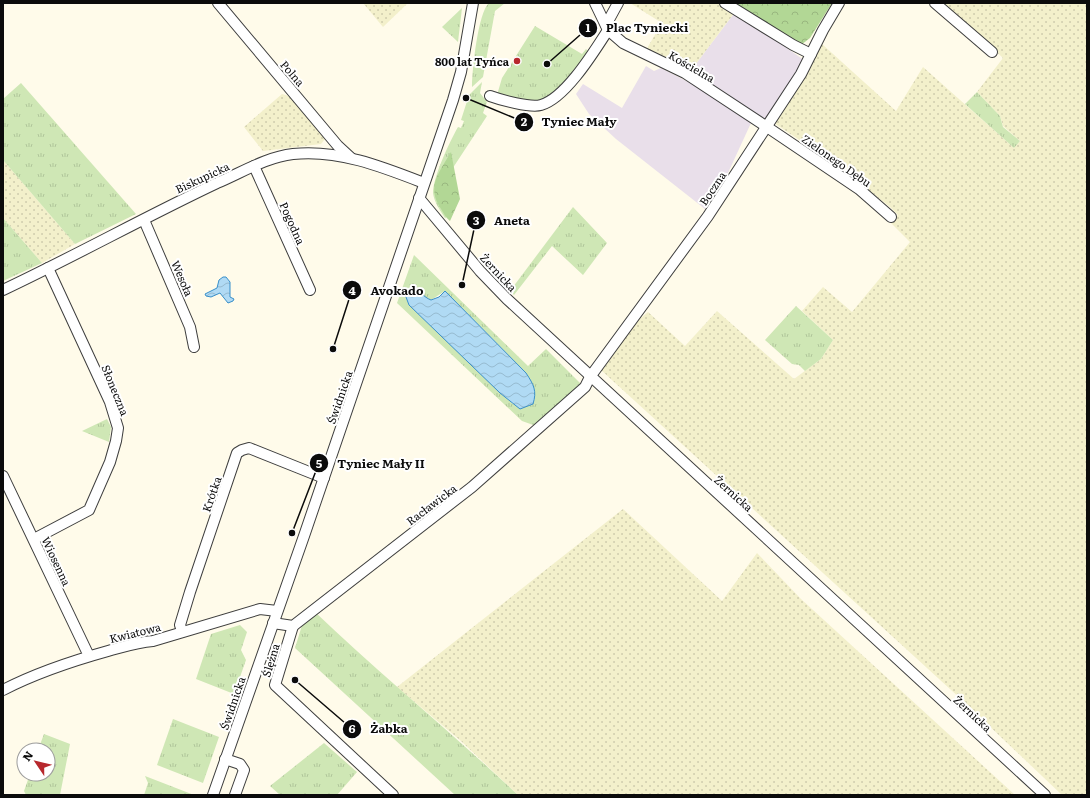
<svg xmlns="http://www.w3.org/2000/svg" width="1090" height="798" font-family="Literata,serif">
<style>
.industrial{fill:#e9dfea}
.farmland{fill:url(#farmland-dots)}
.grass{fill:url(#grass-tufts);fill-rule:evenodd}
.forest{fill:url(#forest-crowns)}
.water{fill:url(#water-waves);stroke:#398fc9}
.lines{fill:none;stroke-linecap:round;stroke-linejoin:round}
.minor-casing{stroke:#3e3e3e;stroke-width:12}
.minor{stroke:#fff;stroke-width:10}
.poi-dot{fill:#b7282d;stroke:#fff;stroke-width:1.5}
.labels{text-anchor:middle;dominant-baseline:central;stroke-width:4;stroke-linejoin:round;paint-order:stroke}
.poi-label{font-size:11px;font-weight:bold;fill:#0b0b0b;stroke:#fff;text-anchor:end}
.street-label{font-size:11px;fill:#0b0b0b;stroke:#fff}
.leader{fill:none;stroke:#0b0b0b;stroke-width:1.5}
.callout-dot{fill:#0b0b0b;stroke:#fff;stroke-width:1.5}
.mark-label{font-size:12px;text-anchor:middle;font-weight:bold;fill:#fff}
.callout-label{font-size:12px;text-anchor:middle;font-weight:bold;fill:#0b0b0b;stroke:#fff;stroke-width:4;stroke-linejoin:round;paint-order:stroke}
</style>
<defs>
<pattern id="farmland-dots" width="8" height="8" patternUnits="userSpaceOnUse"><rect width="8" height="8" fill="#f3f0cb"/><path d="M2 2h.1M6 6h.1" fill="none" stroke="#cfccad" stroke-width="1.8" stroke-linecap="round"/></pattern>
<pattern id="grass-tufts" width="24" height="20" patternUnits="userSpaceOnUse"><rect width="24" height="20" fill="#cfe7b5"/><path d="M3 7l-1-3M5 7V3M7 7l1-3M15 17l-1-3M17 17v-4M19 17l1-3" fill="none" stroke="#b0c59a"/></pattern>
<pattern id="forest-crowns" width="20" height="18" patternUnits="userSpaceOnUse"><rect width="20" height="18" fill="#b2d795"/><path d="M2 6a3 3 0 1 1 6 0M12 15a3 3 0 1 1 6 0" fill="none" stroke="#98b77f"/></pattern>
<pattern id="water-waves" width="16" height="10" patternUnits="userSpaceOnUse"><rect width="16" height="10" fill="#b0daf4"/><path d="M0 5q4-4 8 0t8 0" fill="none" stroke="#96bad0"/></pattern>
</defs>
<rect width="100%" height="100%" fill="#fffbea"/>
<g class="industrial">
<path d="M 735,12 L 804,60 L 768,119 L 760,119 L 700,78 L 692,69 Z"/>
<path d="M 646,66 L 654,71 L 661,68 L 698,87 L 751,123 L 727,175 L 705,209 L 616,139 L 589,114 L 576,94 L 583,84 L 622,108 Z"/>
</g>
<g class="farmland">
<path d="M 363,3 L 408,3 L 383,27 Z"/>
<path d="M 630,3 L 721,3 L 735,12 L 692,69 L 646,50 L 662,23 Z"/>
<path d="M 943,3 L 1087,3 L 1087,793 L 1085,795 L 1062,795 L 962,700 L 601,370 L 636,322 L 648,312 L 685,346 L 717,311 L 794,379 L 821,359 L 833,340 L 802,311 L 823,287 L 852,312 L 910,242 L 891,223 L 898,215 L 890,207 L 834,163 L 774,123 L 802,81 L 822,44 L 896,111 L 923,67 L 1014,148 L 1020,141 L 1003,126 L 1000,116 L 977,92 L 1003,58 Z"/>
<path d="M 282,94 L 289,96 L 325,139 L 321,144 L 263,151 L 244,127 Z"/>
<path d="M 3,160 L 75,244 L 42,263 L 3,218 Z"/>
<path d="M 623,509 L 722,601 L 757,553 L 801,599 L 1015,795 L 518,795 L 461,741 L 397,687 Z"/>
</g>
<g class="grass">
<path d="M 489,3 L 505,3 L 495,11 L 483,77 L 472,87 C 472,71 478,12 489,3 Z"/>
<path d="M 462,8 L 458,42 L 442,27 Z"/>
<path d="M 535,26 L 582,54 L 586,49 L 590,53 C 577,71 561,96 538,101 C 526,104 509,98 497,95 L 502,78 Z"/>
<path d="M 482,82 L 480,93 L 487,102 L 483,113 L 487,116 L 439,189 L 447,217 L 445,218 C 440,210 434,202 433,193 C 433,177 450,141 458,127 L 461,128 L 464,121 L 461,120 L 469,95 Z"/>
<path d="M 21,83 L 136,214 L 75,244 L 3,160 L 3,99 Z"/>
<path d="M 977,92 L 1000,116 L 1003,127 L 1020,141 L 1014,148 L 965,104 Z"/>
<path d="M 573,207 L 607,243 L 583,275 L 552,246 L 514,295 L 510,291 Z"/>
<path d="M 3,218 L 42,263 L 3,281 Z"/>
<path d="M 414,255 L 528,366 L 546,349 L 581,384 L 579,388 L 536,426 L 522,421 L 397,303 ZM 417,289 L 425,298 L 431,300 L 445,291 L 526,373 L 513,404 L 409,305 L 406,297 Z"/>
<path d="M 796,306 L 833,340 L 821,359 L 805,371 L 799,365 L 792,364 L 765,340 Z"/>
<path d="M 107,419 L 111,427 L 109,442 L 82,431 Z"/>
<path d="M 315,612 C 381,675 451,732 518,795 L 455,795 L 295,648 L 303,622 Z"/>
<path d="M 240,625 L 247,632 L 241,650 L 246,660 L 234,694 L 196,679 L 211,634 Z"/>
<path d="M 173,719 L 219,737 L 203,783 L 157,765 Z"/>
<path d="M 44,734 L 70,744 L 60,795 L 26,795 L 24,791 L 30,774 L 48,774 L 48,750 L 38,750 Z"/>
<path d="M 324,743 L 357,772 L 337,795 L 280,795 L 270,786 Z"/>
<path d="M 145,776 L 194,795 L 144,795 L 148,783 Z"/>
</g>
<g class="forest">
<path d="M 734,3 L 832,3 L 810,38 L 801,45 Z"/>
<path d="M 451,152 L 460,199 L 450,221 C 446,218 444,214 441,209 C 426,186 439,173 451,152 Z"/>
</g>
<g class="water">
<path d="M 223,277 L 226,277 L 230,282 L 230,297 L 234,299 L 233,301 L 228,303 L 220,293 L 211,297 L 206,296 L 205,294 L 217,288 L 219,280 Z"/>
<path d="M 411,288 C 420,290 423,297 431,300 L 439,297 L 445,291 L 526,373 C 534,385 537,391 533,404 L 520,409 L 500,393 L 409,305 L 406,297 L 407,291 Z"/>
</g>
<g class="lines">
<defs>
<g id="minor">
<path d="M 218,3 L 338,146 L 351,158"/>
<path d="M 595,3 L 608,30 L 623,43 L 685,73 L 767,127 L 859,189 L 891,217"/>
<path d="M 725,3 L 793,45 L 811,54"/>
<path d="M 935,3 L 992,52"/>
<path d="M 606,25 L 618,3"/>
<path d="M 490,96 C 501,100 530,108 541,105 C 566,98 595,50 608,30"/>
<path d="M 254,166 L 310,290"/>
<path d="M 419,198 L 480,271 L 507,299 L 1045,795"/>
<path d="M 144,220 L 190,327 L 194,347"/>
<path d="M 3,290 C 75,256 145,217 217,183 C 241,173 266,157 293,154 C 338,149 383,167 424,183"/>
<path d="M 3,476 L 89,656"/>
<path d="M 34,539 L 89,510 L 110,462 L 116,441 L 118,428 L 110,402 L 48,268"/>
<path d="M 273,623 L 293,626 L 472,487 L 585,387 L 590,377 L 708,216 L 801,74 L 823,30 L 839,3"/>
<path d="M 293,626 L 275,685 L 393,795"/>
<path d="M 182,631 L 180,625 L 190,592 L 237,453 L 242,450 L 249,448 L 324,478"/>
<path d="M 3,690 C 36,673 72,661 108,651 C 123,647 137,642 153,641 L 260,609 L 277,611"/>
<path d="M 225,759 L 240,764 L 244,770 L 235,795"/>
<path d="M 213,795 L 304,536 L 453,100 L 461,72 L 473,3"/>
</g>
</defs>
<use href="#minor" class="minor-casing"/>
<use href="#minor" class="minor"/>
</g>
<circle class="poi-dot" cx="517" cy="61" r="4"/>
<g class="labels">
<g class="poi-label">
<text x="509" y="61">800 lat Tyńca</text>
</g>
<g class="street-label">
<text transform="translate(692 66) rotate(30)">Kościelna</text>
<text transform="translate(293 73) rotate(49)">Polna</text>
<text transform="translate(837 160) rotate(35)">Zielonego Dębu</text>
<text transform="translate(202 177) rotate(-25)">Biskupicka</text>
<text transform="translate(712 188) rotate(-56)">Boczna</text>
<text transform="translate(293 223) rotate(66)">Pogodna</text>
<text transform="translate(499 272) rotate(47)">Żernicka</text>
<text transform="translate(183 278) rotate(67)">Wesoła</text>
<text transform="translate(116 390) rotate(68)">Słoneczna</text>
<text transform="translate(339 397) rotate(-71)">Świdnicka</text>
<text transform="translate(734 493) rotate(42)">Żernicka</text>
<text transform="translate(211 494) rotate(-71)">Krótka</text>
<text transform="translate(431 504) rotate(-37)">Racławicka</text>
<text transform="translate(57 561) rotate(65)">Wiosenna</text>
<text transform="translate(135 632) rotate(-14)">Kwiatowa</text>
<text transform="translate(270 660) rotate(-73)">Ślężna</text>
<text transform="translate(232 703) rotate(-71)">Świdnicka</text>
<text transform="translate(973 713) rotate(43)">Żernicka</text>
</g>
</g>
<path class="leader" d="M547 64L588 28M466 98L524 122M462 285L476 220M333 349L352 290M292 533L319 463M295 680L352 729"/>
<g class="callout-dot">
<circle cx="547" cy="64" r="4"/>
<circle cx="466" cy="98" r="4"/>
<circle cx="462" cy="285" r="4"/>
<circle cx="333" cy="349" r="4"/>
<circle cx="292" cy="533" r="4"/>
<circle cx="295" cy="680" r="4"/>
<circle cx="588" cy="28" r="10"/>
<circle cx="524" cy="122" r="10"/>
<circle cx="476" cy="220" r="10"/>
<circle cx="352" cy="290" r="10"/>
<circle cx="319" cy="463" r="10"/>
<circle cx="352" cy="729" r="10"/>
</g>
<g class="mark-label">
<text x="588" y="32">1</text>
<text x="524" y="126">2</text>
<text x="476" y="225">3</text>
<text x="352" y="295">4</text>
<text x="319" y="468">5</text>
<text x="352" y="733">6</text>
</g>
<g class="callout-label">
<text x="647" y="32">Plac Tyniecki</text>
<text x="579" y="126">Tyniec Mały</text>
<text x="512" y="225">Aneta</text>
<text x="397" y="295">Avokado</text>
<text x="381" y="468">Tyniec Mały II</text>
<text x="389" y="733">Żabka</text>
</g>
<rect width="1090" height="798" fill="none" stroke="#0b0b0b" stroke-width="8"/>
<g transform="translate(36 762) rotate(305)"><circle r="19" fill="#ffffff" stroke="#9d9d9d"/>
<path d="M0-3L7 15L0 10L-7 15Z" fill="#b7282d"/>
<text y="-6" font-size="11" font-weight="bold" text-anchor="middle" fill="#0b0b0b">N</text>
</g>
</svg>
